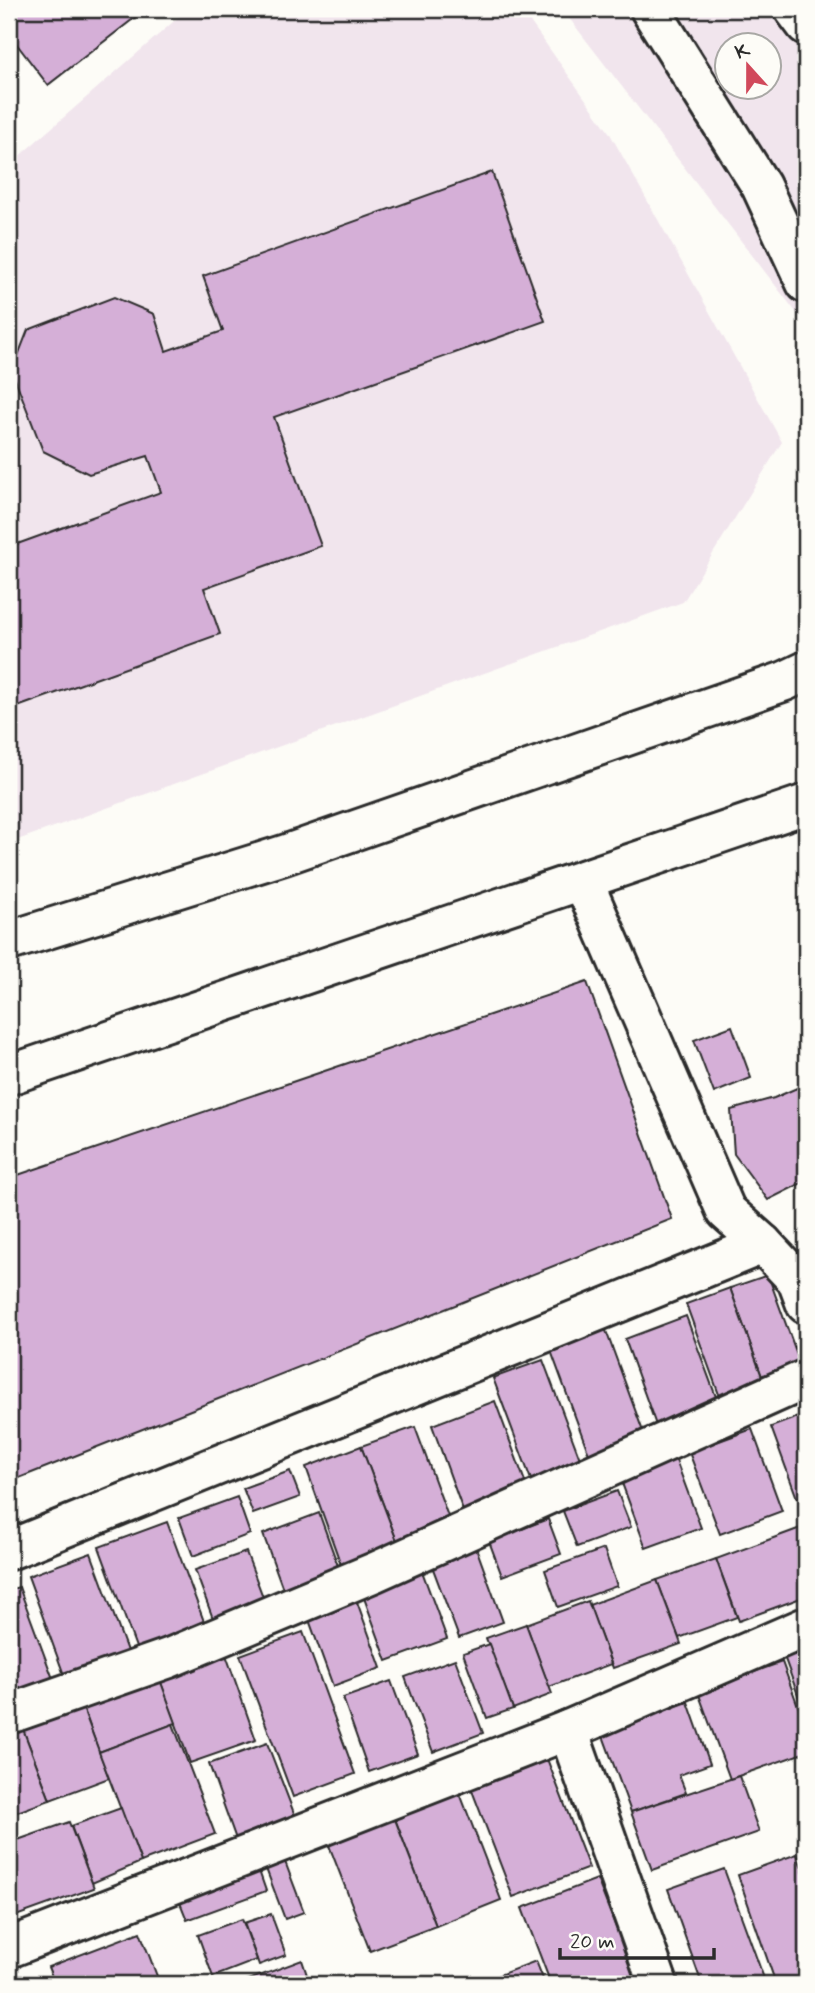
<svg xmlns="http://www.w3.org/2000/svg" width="815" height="1993" font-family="Mynerve,sans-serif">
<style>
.built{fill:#f1e5ed;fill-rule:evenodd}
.building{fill:#d5afd7;stroke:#2b2b2b;stroke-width:2}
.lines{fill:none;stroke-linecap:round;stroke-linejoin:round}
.minor-casing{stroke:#2b2b2b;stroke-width:44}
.tertiary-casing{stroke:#2b2b2b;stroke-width:44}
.secondary-casing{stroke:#2b2b2b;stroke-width:44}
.minor{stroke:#fdfcf7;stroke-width:38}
.tertiary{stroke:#fdfcf7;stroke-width:38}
.secondary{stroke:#fdfcf7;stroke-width:38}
</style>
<rect width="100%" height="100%" fill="#fdfcf7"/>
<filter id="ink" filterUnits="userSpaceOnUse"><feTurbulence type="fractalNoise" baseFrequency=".0143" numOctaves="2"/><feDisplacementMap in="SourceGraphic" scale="14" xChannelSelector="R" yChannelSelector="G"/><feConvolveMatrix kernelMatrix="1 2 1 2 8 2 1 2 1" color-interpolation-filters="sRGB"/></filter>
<g filter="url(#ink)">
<g class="built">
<path d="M 188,9 L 521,9 L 609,132 L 782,442 L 683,602 L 9,843 L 9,165 Z"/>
<path d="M 562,9 L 806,9 L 806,325 ZM 728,46 L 770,46 L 770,88 L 728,88 Z"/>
</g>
<g class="building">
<path d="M 9,9 L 146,9 L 48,85 L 9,34 Z"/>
<path d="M 492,172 L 545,321 L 274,417 L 321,546 L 204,588 L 220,634 L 9,710 L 9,547 L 161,492 L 148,456 L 89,474 L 43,451 L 12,371 L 28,330 L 114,297 L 154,314 L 166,351 L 223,331 L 203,276 Z"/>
<path d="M 587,982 L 672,1219 L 9,1482 L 9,1178 Z"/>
<path d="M 732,1026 L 751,1078 L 714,1093 L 694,1040 Z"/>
<path d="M 806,1084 L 806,1181 L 768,1200 L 734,1154 L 731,1110 L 774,1098 Z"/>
<path d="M 768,1275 L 803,1371 L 765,1385 L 730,1288 Z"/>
<path d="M 730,1288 L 765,1385 L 721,1400 L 686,1304 Z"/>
<path d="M 686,1316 L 719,1405 L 657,1428 L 625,1339 Z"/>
<path d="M 605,1328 L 645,1437 L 590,1457 L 550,1348 Z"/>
<path d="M 543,1360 L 586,1475 L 536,1493 L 493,1378 Z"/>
<path d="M 495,1401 L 531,1498 L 467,1522 L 432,1425 Z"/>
<path d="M 806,1414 L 806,1495 L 797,1498 L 771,1427 Z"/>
<path d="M 415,1427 L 453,1530 L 400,1549 L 361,1446 Z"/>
<path d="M 752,1429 L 782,1511 L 720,1534 L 689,1452 Z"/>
<path d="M 361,1446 L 400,1549 L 345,1576 L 306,1467 Z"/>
<path d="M 674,1455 L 701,1528 L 646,1548 L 619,1475 Z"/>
<path d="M 290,1471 L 300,1497 L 253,1514 L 243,1488 Z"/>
<path d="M 617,1491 L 631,1527 L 577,1547 L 563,1511 Z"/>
<path d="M 237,1497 L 250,1534 L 193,1556 L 179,1518 Z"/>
<path d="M 319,1513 L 342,1577 L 286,1597 L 263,1534 Z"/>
<path d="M 548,1519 L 561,1554 L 502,1576 L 489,1541 Z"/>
<path d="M 167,1522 L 209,1635 L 141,1661 L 99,1547 Z"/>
<path d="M 806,1526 L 806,1596 L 739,1621 L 716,1559 Z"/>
<path d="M 474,1542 L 503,1622 L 459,1638 L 429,1558 Z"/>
<path d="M 604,1549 L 617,1586 L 558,1607 L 545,1570 Z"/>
<path d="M 246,1552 L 269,1613 L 218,1632 L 195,1570 Z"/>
<path d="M 91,1553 L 131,1662 L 68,1686 L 28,1576 Z"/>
<path d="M 716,1559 L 737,1617 L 679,1638 L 657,1580 Z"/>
<path d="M 419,1563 L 447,1639 L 387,1661 L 359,1584 Z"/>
<path d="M 657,1580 L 681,1644 L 613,1668 L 589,1605 Z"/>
<path d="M 19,1587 L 56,1687 L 13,1702 L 9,1692 L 9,1590 Z"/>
<path d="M 356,1599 L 381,1668 L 333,1686 L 308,1617 Z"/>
<path d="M 588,1601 L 611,1664 L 549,1687 L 526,1624 Z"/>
<path d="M 526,1624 L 552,1694 L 513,1709 L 486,1638 Z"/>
<path d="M 303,1632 L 355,1774 L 293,1797 L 240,1655 Z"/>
<path d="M 806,1638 L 806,1717 L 781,1648 Z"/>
<path d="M 489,1644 L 513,1709 L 487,1718 L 463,1653 Z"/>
<path d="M 225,1652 L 256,1740 L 190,1763 L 159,1677 Z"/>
<path d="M 455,1659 L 483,1733 L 433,1752 L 405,1677 Z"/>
<path d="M 782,1662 L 806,1728 L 806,1752 L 730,1779 L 698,1692 Z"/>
<path d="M 159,1677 L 176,1723 L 99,1752 L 82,1704 Z"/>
<path d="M 391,1681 L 418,1754 L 369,1772 L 343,1698 Z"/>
<path d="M 78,1695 L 109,1778 L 50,1800 L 18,1716 Z"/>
<path d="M 688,1702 L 710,1764 L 679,1775 L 686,1793 L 631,1812 L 602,1733 Z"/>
<path d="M 18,1716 L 50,1800 L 9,1815 L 9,1719 Z"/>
<path d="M 173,1724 L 215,1834 L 141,1862 L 99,1752 Z"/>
<path d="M 267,1743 L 297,1821 L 237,1842 L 209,1764 Z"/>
<path d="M 544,1751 L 589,1868 L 513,1897 L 468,1780 Z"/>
<path d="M 739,1776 L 759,1832 L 652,1870 L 631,1812 Z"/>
<path d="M 454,1778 L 501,1900 L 436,1926 L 389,1803 Z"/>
<path d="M 121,1808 L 141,1862 L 92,1883 L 71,1826 Z"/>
<path d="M 391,1809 L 436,1926 L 370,1951 L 325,1835 Z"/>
<path d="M 69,1822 L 94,1888 L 16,1916 L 9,1895 L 9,1843 Z"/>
<path d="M 797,1854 L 806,1880 L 806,1984 L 776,1984 L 738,1875 Z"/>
<path d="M 284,1859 L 304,1912 L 285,1919 L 265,1866 Z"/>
<path d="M 257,1865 L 266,1891 L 187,1920 L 177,1895 Z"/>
<path d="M 724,1869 L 766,1984 L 702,1984 L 668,1889 Z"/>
<path d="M 597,1879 L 638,1984 L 551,1984 L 522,1908 Z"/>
<path d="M 271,1914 L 286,1955 L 259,1965 L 244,1923 Z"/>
<path d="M 242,1919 L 257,1960 L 213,1977 L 198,1935 Z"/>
<path d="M 140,1932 L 160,1984 L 55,1984 L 48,1967 Z"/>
<path d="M 302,1960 L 310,1984 L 238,1984 Z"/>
<path d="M 536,1961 L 545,1984 L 476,1984 Z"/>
</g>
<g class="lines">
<defs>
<g id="minor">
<path d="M 583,881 L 726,1211 L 763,1244 L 797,1280 L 806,1304"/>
<path d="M 9,1550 L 763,1244"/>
<path d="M 9,1714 L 169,1658 L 375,1572 L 806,1379"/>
<path d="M 568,1730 L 658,1984"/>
<path d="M 9,1948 L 568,1730 L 806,1627"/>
</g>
<g id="tertiary">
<path d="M 650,9 L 761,186 L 806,283"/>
<path d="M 794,9 L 806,25"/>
</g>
<g id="secondary">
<path d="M 9,941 L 284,855 L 785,681 L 806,671"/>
<path d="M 9,1075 L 806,804"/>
</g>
</defs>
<use href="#minor" class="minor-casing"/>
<use href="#tertiary" class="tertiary-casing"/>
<use href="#secondary" class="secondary-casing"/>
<use href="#minor" class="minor"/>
<use href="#tertiary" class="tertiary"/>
<use href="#secondary" class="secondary"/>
</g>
</g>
<rect width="815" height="1993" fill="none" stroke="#fdfcf7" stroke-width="35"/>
<rect x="18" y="18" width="780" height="1958" fill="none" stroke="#2b2b2b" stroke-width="2.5" filter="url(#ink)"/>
<g transform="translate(748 66) rotate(339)"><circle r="33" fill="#fdfcf7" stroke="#a9a8a5" stroke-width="2"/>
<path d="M0-5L12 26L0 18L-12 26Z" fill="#d1495b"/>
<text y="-10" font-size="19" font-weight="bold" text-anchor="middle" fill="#2b2b2b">K</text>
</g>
<path d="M560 1948v10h154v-10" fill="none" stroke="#2b2b2b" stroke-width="3.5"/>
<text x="570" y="1948" font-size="21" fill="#2b2b2b" stroke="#fdfcf7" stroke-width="5" paint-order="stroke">20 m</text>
</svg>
